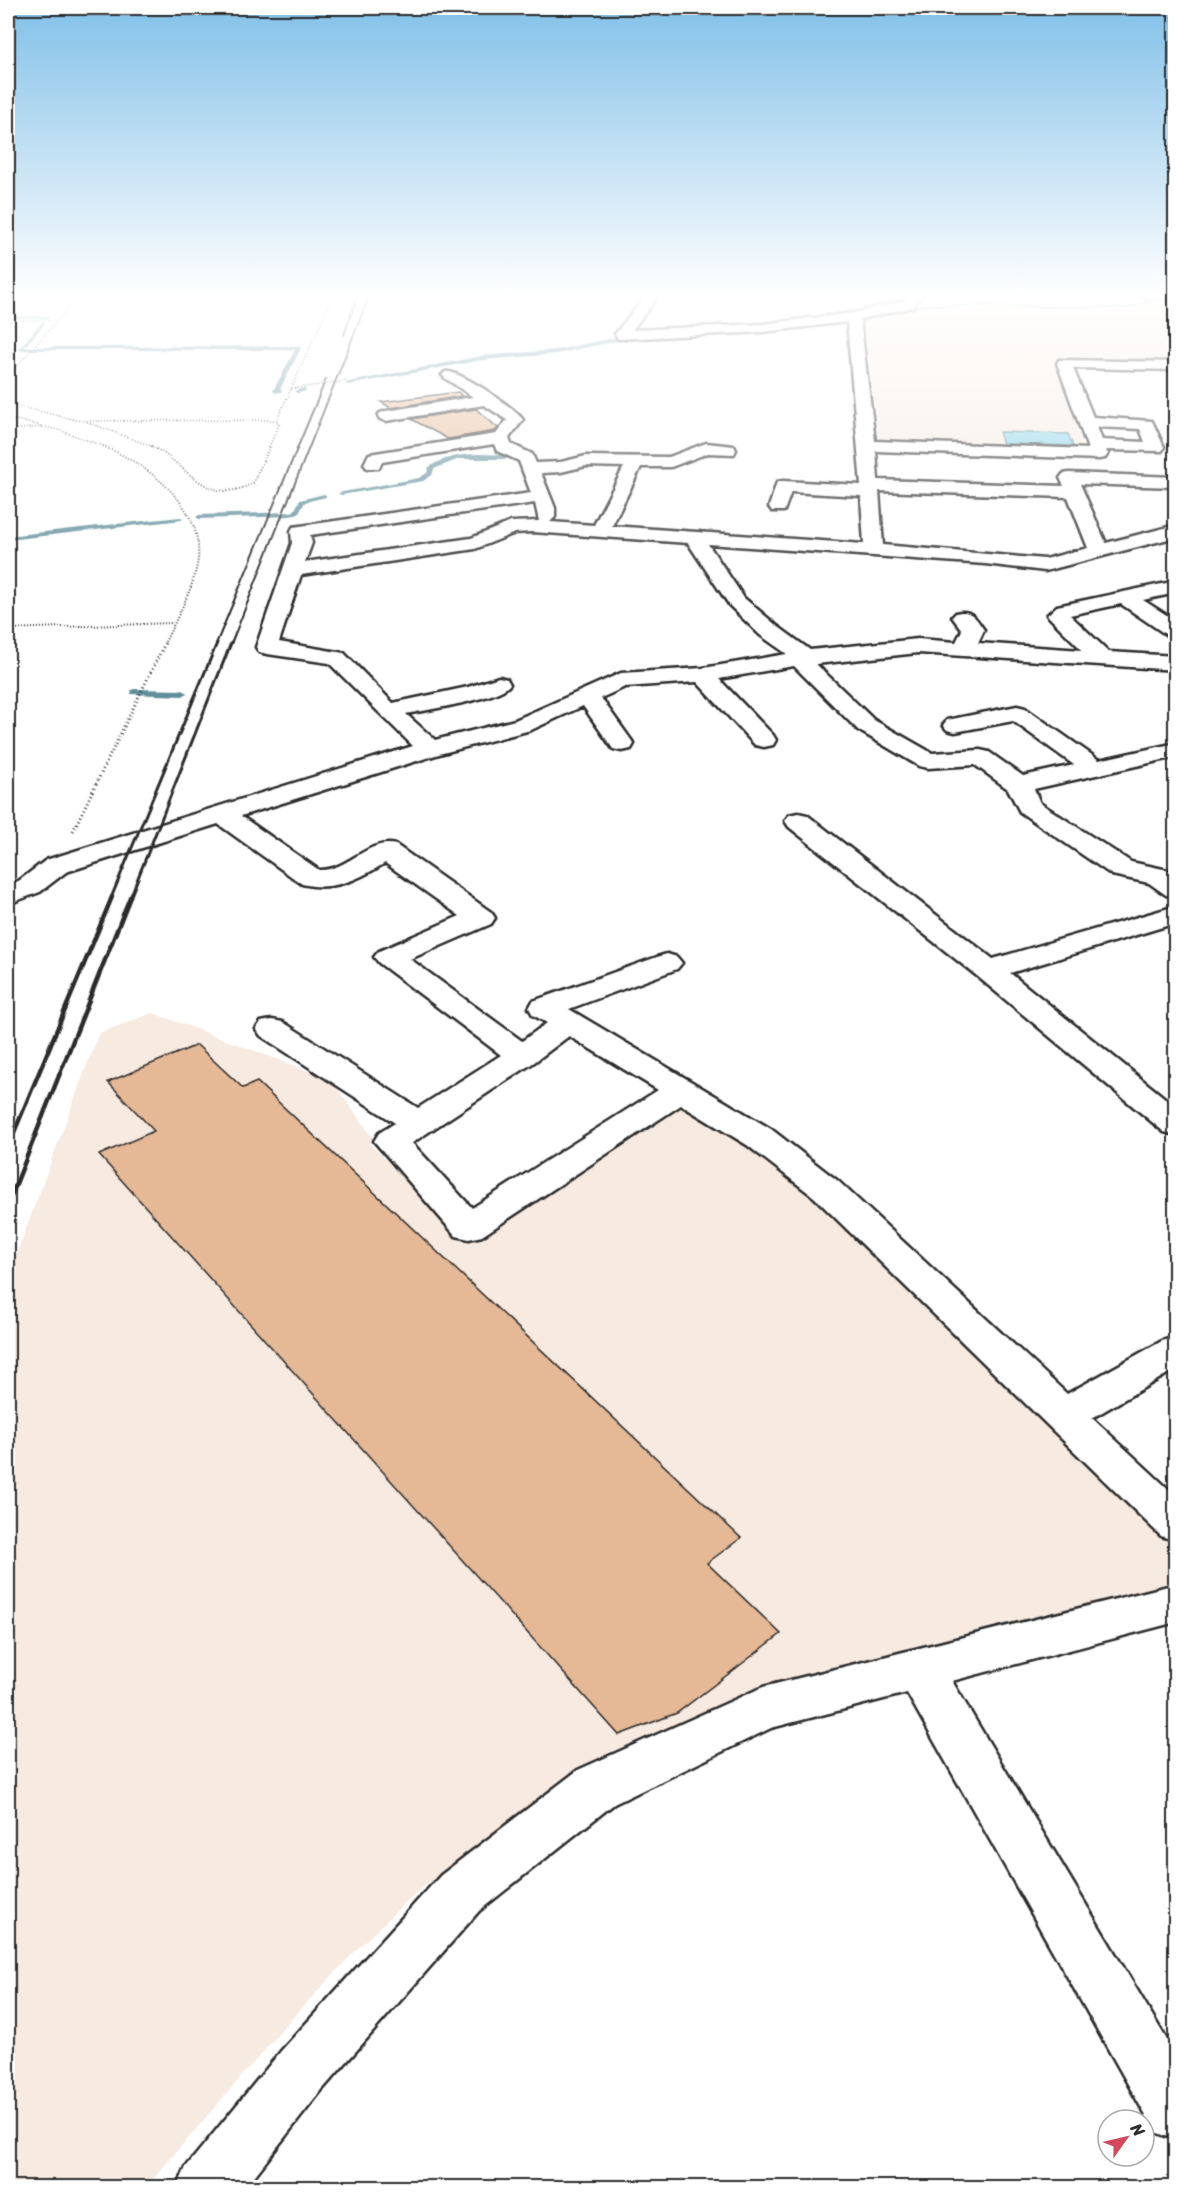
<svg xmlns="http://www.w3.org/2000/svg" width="1183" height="2195" font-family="Sriracha,sans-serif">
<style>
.built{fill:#f7eae0}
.water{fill:#87d2e8;stroke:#628f9c;stroke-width:1.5}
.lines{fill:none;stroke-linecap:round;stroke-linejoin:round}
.stream{fill:#628f9c;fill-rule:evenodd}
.building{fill:#e5b996;stroke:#2b2b2b;stroke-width:1.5}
.minor-casing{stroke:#2b2b2b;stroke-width:5}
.path-far2{stroke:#2b2b2b;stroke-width:1.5;stroke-dasharray:1 2;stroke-linecap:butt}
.path-far1{stroke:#2b2b2b;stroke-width:2;stroke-dasharray:1 2;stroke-linecap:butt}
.path{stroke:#2b2b2b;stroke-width:3;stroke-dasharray:1 3;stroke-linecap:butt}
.minor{fill:#fff;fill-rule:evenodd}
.rail-far2{stroke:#2b2b2b;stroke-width:2}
.rail-far1{stroke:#2b2b2b;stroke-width:3}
.rail{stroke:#2b2b2b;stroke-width:4.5}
</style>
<rect width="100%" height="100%" fill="#fff"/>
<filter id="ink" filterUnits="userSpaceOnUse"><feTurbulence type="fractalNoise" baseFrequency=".0167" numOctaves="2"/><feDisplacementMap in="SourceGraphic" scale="12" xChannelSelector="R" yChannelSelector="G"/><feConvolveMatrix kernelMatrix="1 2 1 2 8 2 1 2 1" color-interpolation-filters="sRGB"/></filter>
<g filter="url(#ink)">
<g class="built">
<path d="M 1163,299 L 1175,299 L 1175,363 L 1058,360 L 1084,451 L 879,443 L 864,319 L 925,308 L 1125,310 L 1138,308 Z"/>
<path d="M 153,1013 L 330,1079 L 374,1139 L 369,1143 L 463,1239 L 683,1102 L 801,1178 L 1175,1538 L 1175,1589 L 773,1683 L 596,1761 L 469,1851 L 414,1894 L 356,1950 L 286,2025 L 146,2187 L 8,2187 L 8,1277 L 99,1033 Z"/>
</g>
<path class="water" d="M 999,432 L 1068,434 L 1073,446 L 1003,444 Z"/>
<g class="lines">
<g class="stream">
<path d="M 1172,296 L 1174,298 L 1159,299 L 1128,309 L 925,306 L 898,310 L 896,309 L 925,304 L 1128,307 L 1158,297 Z"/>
<path d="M 48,316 L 50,318 L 8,319 L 8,317 Z"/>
<path d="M 43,321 L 45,324 L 24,347 L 298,346 L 301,348 L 280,389 L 283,391 L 276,393 L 273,391 L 295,350 L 18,350 Z"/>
<path d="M 633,334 L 635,337 L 556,354 L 482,360 L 348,385 L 345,383 L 482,356 L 556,350 Z"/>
<path d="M 304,388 L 306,391 L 297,393 L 294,391 Z"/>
<path d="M 479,454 L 510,455 L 513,457 L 510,459 L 459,459 L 434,469 L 432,475 L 423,481 L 341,495 L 338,493 L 419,478 L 427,473 L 429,467 C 445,457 461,454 479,454 Z"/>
<path d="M 324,494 L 326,495 L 326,497 L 305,502 L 299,513 L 291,516 L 199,519 L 196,517 L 199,515 L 290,512 L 294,511 L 300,500 Z"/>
<path d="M 180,517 L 182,518 L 182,520 L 8,540 L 8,536 Z"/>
<path d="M 134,689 L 183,690 L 187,693 L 183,696 L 131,694 L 131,690 Z"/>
</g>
</g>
<g class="building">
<path d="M 458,392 L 462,396 L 391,408 L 381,402 Z"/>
<path d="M 476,409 L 498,428 L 495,431 L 448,439 L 411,419 Z"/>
<path d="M 197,1045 L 243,1088 L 257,1082 L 741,1538 L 707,1563 L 781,1634 L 677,1713 L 619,1735 L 99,1155 L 154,1131 L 108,1082 Z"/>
</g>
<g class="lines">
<defs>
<g id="minor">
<path d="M 643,294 L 656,294 L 656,299 L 632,330 L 763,324 L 853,313 L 903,301 L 909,294 L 922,294 L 913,307 L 860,319 L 875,441 L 1088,449 L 1057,363 L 1059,360 L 1176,362 L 1176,370 L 1073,368 L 1093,417 L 1152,421 L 1164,447 L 1162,451 L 1106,450 L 1108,454 L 1105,458 L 1099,459 L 876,451 L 878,480 L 1064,486 L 1060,478 L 1063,474 L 1069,473 L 1176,477 L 1176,487 L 1080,484 L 1106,543 L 1176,525 L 1176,537 L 1045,571 L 985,564 L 708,544 L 744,598 L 776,625 L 810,650 L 918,639 L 956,642 L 962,630 L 952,617 L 956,613 C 971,609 976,618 984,630 L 978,643 L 1082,650 L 1047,615 L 1057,606 L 1176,581 L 1176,593 L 1143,600 L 1176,621 L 1176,637 L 1168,636 L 1121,604 L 1070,615 L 1109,652 L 1176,656 L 1176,670 L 918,653 L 816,664 L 874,720 L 932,753 L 980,750 L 989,752 L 1023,776 L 1074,765 L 1013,721 L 955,732 L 947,730 L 943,725 L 947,720 L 1017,706 L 1025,708 L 1099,760 L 1176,743 L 1176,757 L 1034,789 L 1040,803 L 1131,862 L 1168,870 L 1176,876 L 1176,897 L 1166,895 L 1149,883 L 1112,875 L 1020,812 L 1008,789 L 975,765 L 928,768 L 919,766 L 858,730 L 794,666 L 719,679 L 773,735 L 776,740 L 773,745 L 764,747 L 755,745 L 697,682 L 625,687 L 601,698 L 634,744 L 631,749 L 622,751 L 613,749 L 583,706 L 531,730 L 439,754 L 241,816 L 319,870 C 348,871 368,838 396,845 L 491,912 L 495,918 L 491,924 L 410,959 L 522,1041 L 547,1023 L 533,1015 L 529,1008 L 533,1001 L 657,957 L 667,954 L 677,957 L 682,963 L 677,969 L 569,1009 L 771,1129 L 838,1181 L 1067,1394 L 1162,1341 L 1176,1337 L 1176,1369 L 1092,1418 L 1176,1496 L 1176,1541 L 1161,1536 L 814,1197 L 747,1145 L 681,1105 L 482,1236 L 469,1239 L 456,1236 L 374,1141 L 379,1133 L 395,1123 L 261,1036 L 256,1029 L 261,1022 L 272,1020 L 283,1022 L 418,1108 L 501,1055 L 379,963 L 374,957 L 379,951 L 460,916 L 385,863 C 359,879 333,892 302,884 L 218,824 L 66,872 L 40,892 L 8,904 L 8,886 L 20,880 L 46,860 L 413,746 L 329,663 L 267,654 L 259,652 L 256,647 L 292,543 L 291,531 L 293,527 L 531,493 L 519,461 L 497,451 L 494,444 L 382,462 L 379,468 L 367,468 L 364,464 L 369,454 L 496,434 L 507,420 L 484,405 L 386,421 L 380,419 L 378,416 L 380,413 L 386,411 L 473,397 L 445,378 L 442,375 L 445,372 C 458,369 515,408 523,420 L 509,438 L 511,444 L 532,454 L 536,463 L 561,462 L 586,456 L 669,457 L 706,443 L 734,446 L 736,450 L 734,454 L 708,453 L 671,467 L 641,467 L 612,526 L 864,544 L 861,496 L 791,492 L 784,511 L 772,511 L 769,507 L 777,482 L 783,481 L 861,485 L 847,322 L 763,332 L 618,339 L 615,334 L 643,299 ZM 1097,427 L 1140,429 L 1145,442 L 1102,440 ZM 586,466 L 624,467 L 594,525 L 550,522 L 555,517 L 555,508 L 541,473 L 561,472 ZM 879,491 L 1068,497 L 1088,548 L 1045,559 L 883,545 ZM 535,503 L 539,521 L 511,522 L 471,538 L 305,562 L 312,543 L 310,535 ZM 532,532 L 688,543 L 730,606 L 760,635 L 787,654 L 703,668 L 621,673 L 515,720 L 435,740 L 406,714 C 426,710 500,699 510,684 L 507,679 L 499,677 L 468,687 L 393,703 L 344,653 L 279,642 L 301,575 L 475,549 L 515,533 ZM 569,1036 L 658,1090 L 472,1208 L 412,1143 L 533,1063 Z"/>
<path d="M 1141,294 L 1176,294 L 1176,299 L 1147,298 Z"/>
<path d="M 798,813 L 807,815 L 993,959 L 1176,906 L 1176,923 L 1010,973 L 1176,1107 L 1176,1135 L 1164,1132 L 977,976 L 789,827 L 785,821 L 789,815 Z"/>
<path d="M 1176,1584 L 1176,1622 L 952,1681 L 1176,2055 L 1176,2140 L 1155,2132 L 907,1693 L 771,1728 L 614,1804 L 479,1911 L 321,2091 L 245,2188 L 177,2188 L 186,2167 L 281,2051 L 441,1875 L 578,1770 L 763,1687 Z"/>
</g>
</defs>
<use href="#minor" class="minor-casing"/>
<g class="path-far2">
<path d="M 8,320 L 56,320"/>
<path d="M 8,376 L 81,294"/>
<path d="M 291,389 L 346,381"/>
<path d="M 8,404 L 81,421 L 277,420 L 334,294"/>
<path d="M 8,418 L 62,431 L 106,447"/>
<path d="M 87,422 L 154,447"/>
<path d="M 8,430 L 43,427"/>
<path d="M 269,447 L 279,425 L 277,420"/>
</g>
<g class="path-far1">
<path d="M 103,446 C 146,464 203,504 198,559 C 194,589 177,617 164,644"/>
<path d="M 151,446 C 187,463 206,509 253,483 L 270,446"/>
<path d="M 8,629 L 172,623"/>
</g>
<path class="path" d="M 73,831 L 165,643"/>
<use href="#minor" class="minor"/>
<g class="rail-far2">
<path d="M 344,335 L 358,294"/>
<path d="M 216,644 L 326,379"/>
<path d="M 231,644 L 370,294"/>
</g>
<g class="rail-far1">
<path d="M 111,898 L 217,643"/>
<path d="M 130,898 L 231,643"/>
</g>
<g class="rail">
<path d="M 8,1147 L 112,897"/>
<path d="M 8,1204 L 130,897"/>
</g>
</g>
</g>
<linearGradient id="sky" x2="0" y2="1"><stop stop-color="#81c0e8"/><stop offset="0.49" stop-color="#fff"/><stop offset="1" stop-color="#fff" stop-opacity="0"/></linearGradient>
<rect width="1183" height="601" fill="url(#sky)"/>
<rect width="1183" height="2195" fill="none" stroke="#fff" stroke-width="30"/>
<rect x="15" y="15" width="1153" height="2165" fill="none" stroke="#2b2b2b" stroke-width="2" filter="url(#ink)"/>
<g transform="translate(1126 2138) rotate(56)"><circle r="28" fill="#ffffff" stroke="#aaaaaa" stroke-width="1.5"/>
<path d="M0-4.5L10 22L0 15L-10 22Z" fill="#d1495b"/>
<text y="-9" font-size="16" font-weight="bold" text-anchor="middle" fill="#2b2b2b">N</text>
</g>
</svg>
